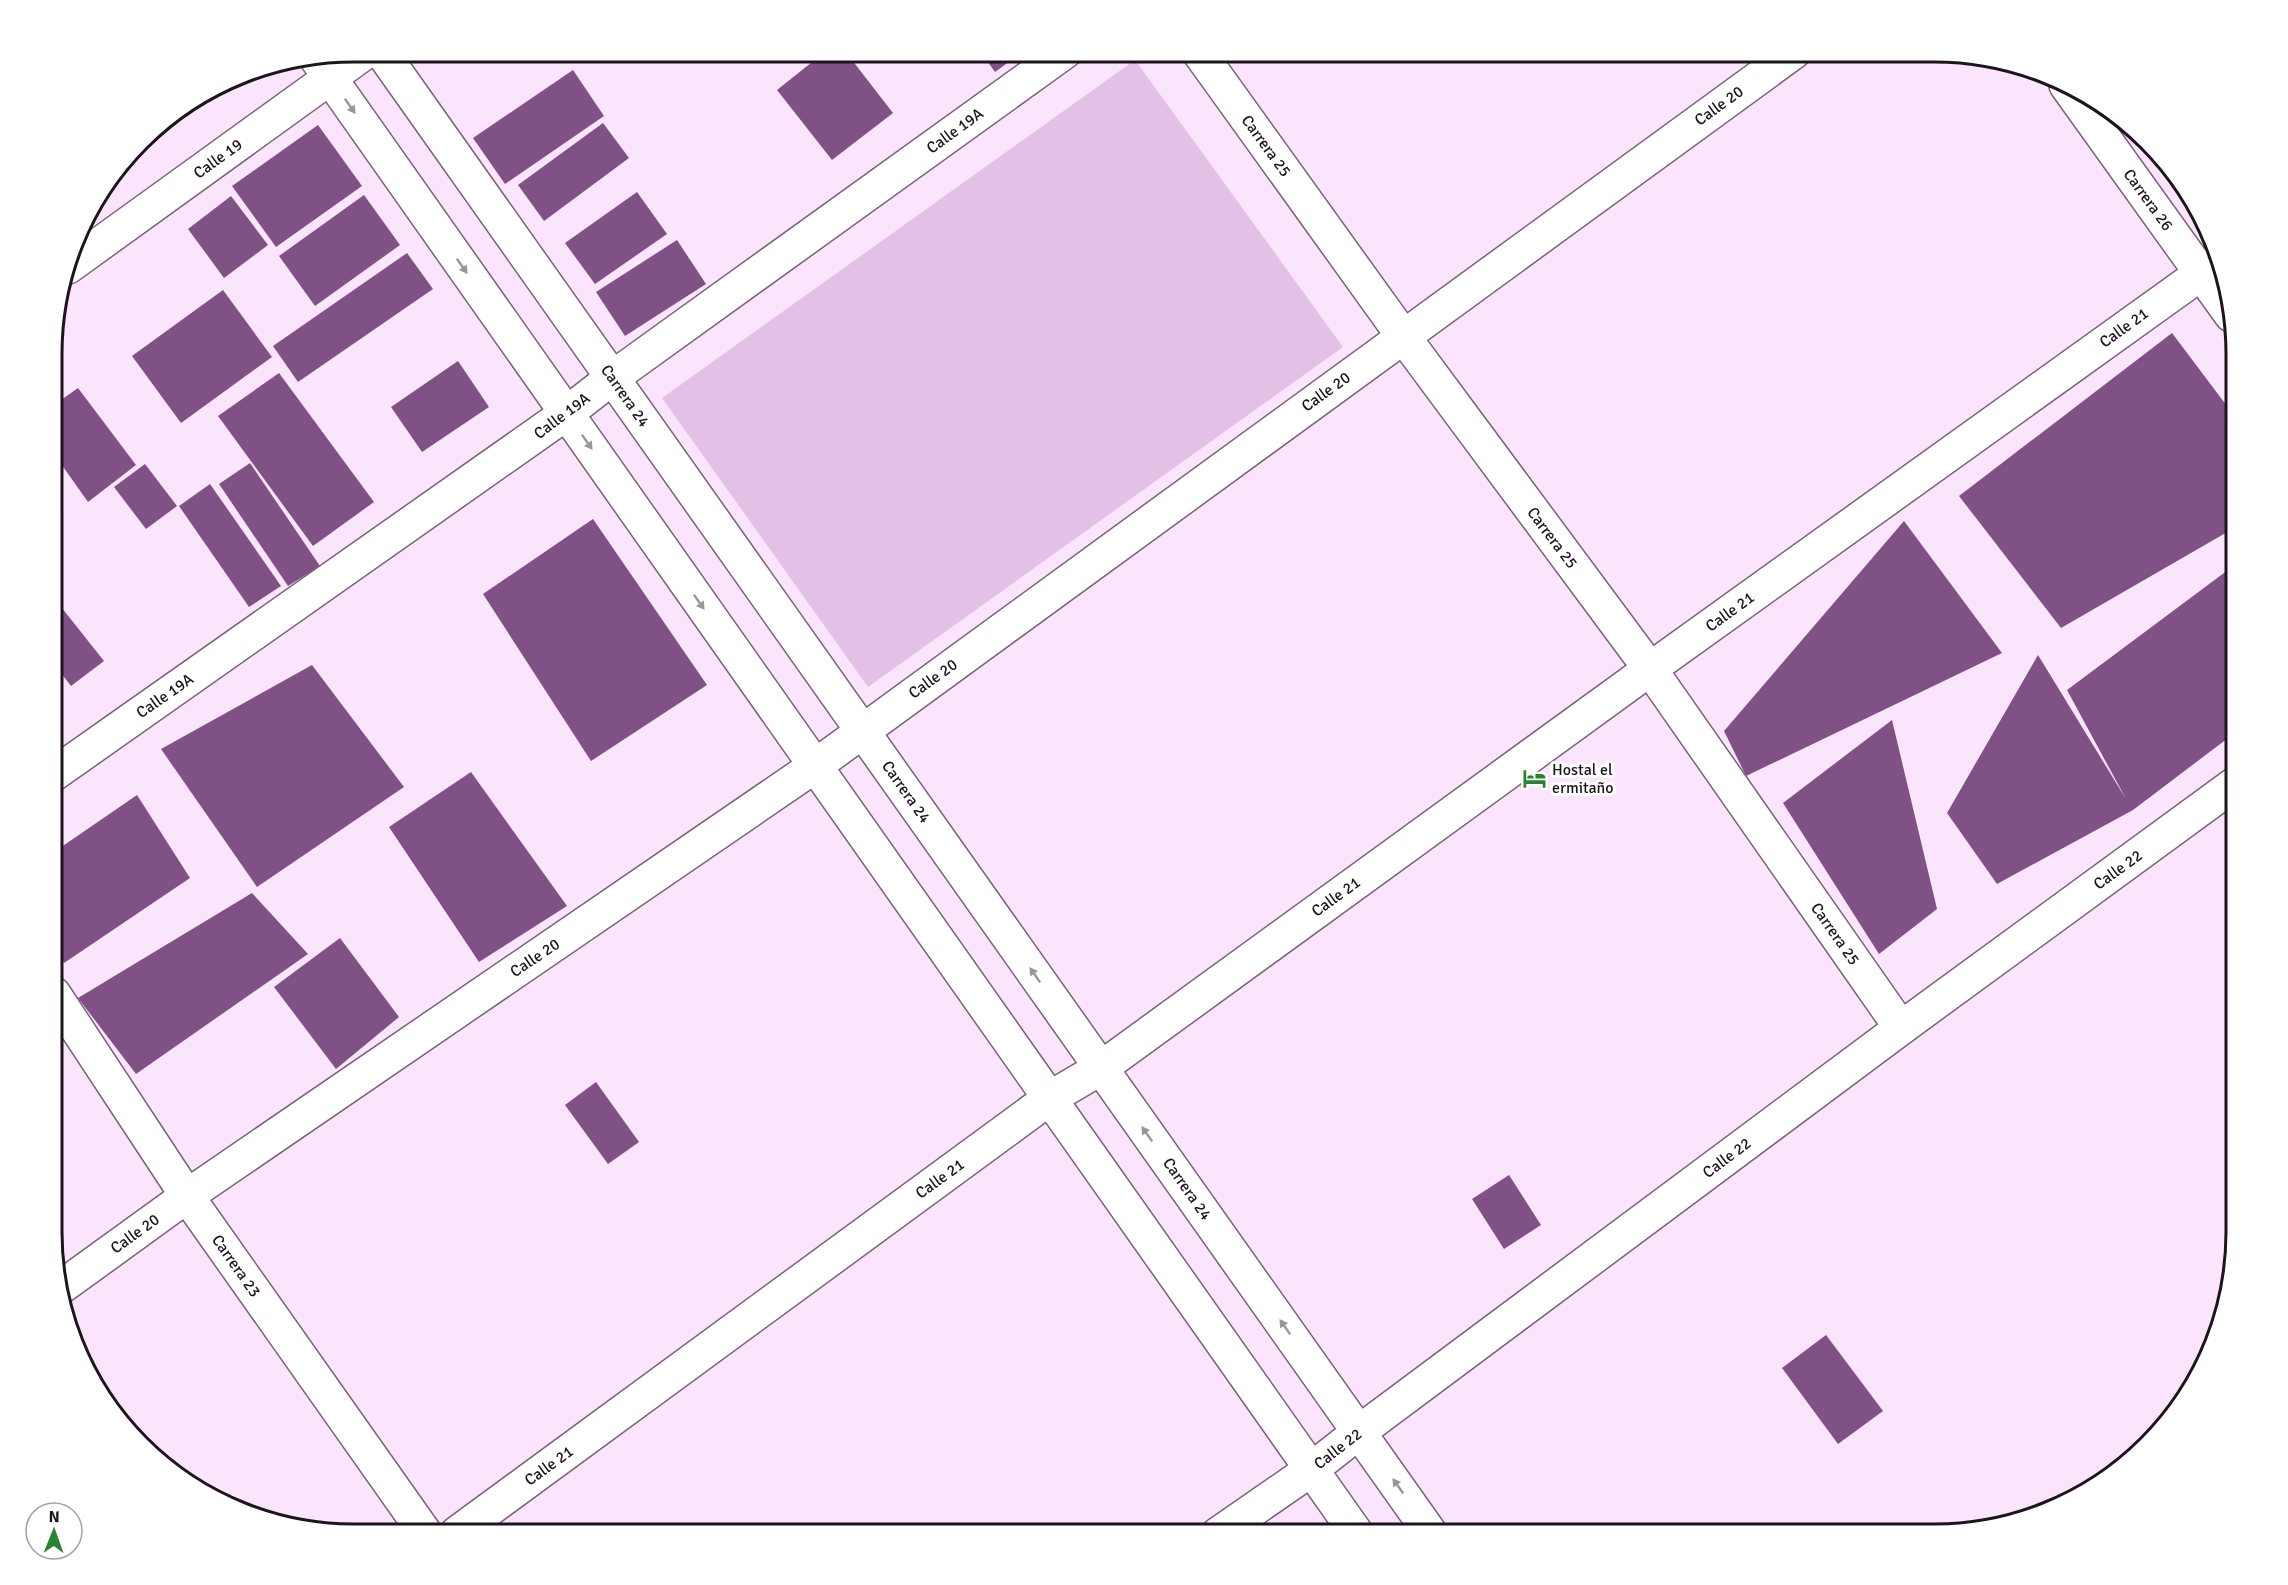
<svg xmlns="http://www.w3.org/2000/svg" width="2288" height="1585" font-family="Signika,sans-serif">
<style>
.green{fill:#e3c0e5}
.building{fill:#805184}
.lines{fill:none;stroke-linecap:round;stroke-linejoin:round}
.minor-casing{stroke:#79617a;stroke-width:36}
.tertiary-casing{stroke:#79617a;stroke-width:36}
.minor{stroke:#fff;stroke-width:33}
.tertiary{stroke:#fff;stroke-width:33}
.oneway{fill:#99959a}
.labels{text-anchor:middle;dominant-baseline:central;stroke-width:6;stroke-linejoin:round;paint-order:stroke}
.street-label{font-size:16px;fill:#1d141e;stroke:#fff}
.poi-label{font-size:16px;fill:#1d141e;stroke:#fff;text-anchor:start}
.rim{fill:none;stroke:#1d141e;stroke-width:3}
</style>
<rect width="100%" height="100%" fill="#fbe5fc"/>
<path class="green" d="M 1135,60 L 1343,347 L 868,687 L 662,398 Z"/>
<g class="building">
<path d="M 826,51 L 845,51 L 893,113 L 832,160 L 777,90 Z"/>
<path d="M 980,51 L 1024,51 L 995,72 Z"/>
<path d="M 573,70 L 604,116 L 505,184 L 473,138 Z"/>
<path d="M 603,123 L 629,158 L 544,221 L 518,185 Z"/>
<path d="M 318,125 L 362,186 L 276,247 L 232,186 Z"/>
<path d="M 637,192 L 667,234 L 595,284 L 565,243 Z"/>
<path d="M 364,195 L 400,245 L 315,306 L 279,256 Z"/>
<path d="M 231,196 L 268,245 L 224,278 L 188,229 Z"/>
<path d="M 677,240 L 706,284 L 625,336 L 596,292 Z"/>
<path d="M 407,253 L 433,289 L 298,382 L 273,346 Z"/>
<path d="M 223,290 L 272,357 L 181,423 L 132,356 Z"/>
<path d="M 2172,333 L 2236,418 L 2236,527 L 2061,628 L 1959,496 Z"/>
<path d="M 458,361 L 489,407 L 422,452 L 391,407 Z"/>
<path d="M 279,373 L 374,502 L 313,546 L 218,416 Z"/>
<path d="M 78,388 L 136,465 L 88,502 L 54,454 L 54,405 Z"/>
<path d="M 250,463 L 320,566 L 288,586 L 219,484 Z"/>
<path d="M 145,464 L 177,506 L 146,529 L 114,487 Z"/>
<path d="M 210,484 L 281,586 L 249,607 L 179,506 Z"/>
<path d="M 593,519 L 707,685 L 591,761 L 483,594 Z"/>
<path d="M 1904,521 L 2002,653 L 1746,776 L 1724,731 Z"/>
<path d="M 2236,564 L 2236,732 L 2133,810 L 1997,884 L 1947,813 L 2038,655 L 2126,799 L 2067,690 Z"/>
<path d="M 54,598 L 104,661 L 71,686 L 54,664 Z"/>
<path d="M 312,665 L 404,787 L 257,887 L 161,749 Z"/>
<path d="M 1892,720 L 1937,909 L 1879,954 L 1783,803 Z"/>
<path d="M 471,772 L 567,906 L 479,962 L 389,827 Z"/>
<path d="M 137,795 L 190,878 L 64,963 L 54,945 L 54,852 Z"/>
<path d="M 252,893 L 308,954 L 136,1074 L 78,998 Z"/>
<path d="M 340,938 L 399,1017 L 336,1069 L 274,987 Z"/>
<path d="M 596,1082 L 639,1142 L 608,1164 L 565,1105 Z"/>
<path d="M 1509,1175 L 1541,1225 L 1504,1249 L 1472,1199 Z"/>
<path d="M 1826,1335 L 1883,1411 L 1838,1444 L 1782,1368 Z"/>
</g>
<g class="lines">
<defs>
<g id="minor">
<path d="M 1198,51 L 1403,336 L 1650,669 L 1901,1028"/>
<path d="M 2066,85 L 2231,315"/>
<path d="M 68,267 L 367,51"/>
<path d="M 54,774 L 567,413 L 612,378 L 1066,51"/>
<path d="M 54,994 L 187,1196 L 425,1533"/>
<path d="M 60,1288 L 187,1196 L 815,766 L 1794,52"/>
<path d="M 457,1533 L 1050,1098 L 1101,1068 L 1650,669 L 2217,262"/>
<path d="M 1218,1534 L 1312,1469 L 1359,1432 L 1901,1028 L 2236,783"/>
</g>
<g id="tertiary">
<path d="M 381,51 L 1431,1534"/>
<path d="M 316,58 L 1357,1534"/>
</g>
</defs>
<use href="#minor" class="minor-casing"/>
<use href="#tertiary" class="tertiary-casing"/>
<use href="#minor" class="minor"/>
<use href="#tertiary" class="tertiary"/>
</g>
<defs><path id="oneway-solid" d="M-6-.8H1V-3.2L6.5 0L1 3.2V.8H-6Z" transform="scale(1.5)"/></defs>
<g class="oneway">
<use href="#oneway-solid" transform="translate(350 106) rotate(55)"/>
<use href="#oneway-solid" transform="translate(462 266) rotate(55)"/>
<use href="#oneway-solid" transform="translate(587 442) rotate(55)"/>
<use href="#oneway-solid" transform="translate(699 602) rotate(55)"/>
<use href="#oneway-solid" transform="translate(1035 975) rotate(-125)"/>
<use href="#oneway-solid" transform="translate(1147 1134) rotate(-125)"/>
<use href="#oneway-solid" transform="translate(1285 1327) rotate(-125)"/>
<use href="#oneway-solid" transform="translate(1398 1486) rotate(-125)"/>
</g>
<defs>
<symbol id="hotel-bare" viewBox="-9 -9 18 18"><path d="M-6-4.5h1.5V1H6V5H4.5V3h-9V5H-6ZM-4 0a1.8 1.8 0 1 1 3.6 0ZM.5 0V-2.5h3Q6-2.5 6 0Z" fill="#2a8332" stroke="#fff" stroke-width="2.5" paint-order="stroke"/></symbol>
</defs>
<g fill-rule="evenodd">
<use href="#hotel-bare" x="1518" y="762" width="33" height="33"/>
</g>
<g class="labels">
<g class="street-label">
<text transform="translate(1719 106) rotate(-36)">Calle 20</text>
<text transform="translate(955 131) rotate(-36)">Calle 19A</text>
<text transform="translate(1266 146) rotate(54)">Carrera 25</text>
<text transform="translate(218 159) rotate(-36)">Calle 19</text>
<text transform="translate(2148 200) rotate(54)">Carrera 26</text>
<text transform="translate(2124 328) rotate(-36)">Calle 21</text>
<text transform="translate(1326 392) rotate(-36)">Calle 20</text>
<text transform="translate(625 396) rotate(55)">Carrera 24</text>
<text transform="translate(562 416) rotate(-37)">Calle 19A</text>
<text transform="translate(1552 538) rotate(53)">Carrera 25</text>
<text transform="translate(1730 612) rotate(-36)">Calle 21</text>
<text transform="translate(933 679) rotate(-36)">Calle 20</text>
<text transform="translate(165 696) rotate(-35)">Calle 19A</text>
<text transform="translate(906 792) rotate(55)">Carrera 24</text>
<text transform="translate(2118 870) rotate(-36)">Calle 22</text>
<text transform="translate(1336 897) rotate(-36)">Calle 21</text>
<text transform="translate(1835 934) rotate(55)">Carrera 25</text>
<text transform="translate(535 958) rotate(-34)">Calle 20</text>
<text transform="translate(1727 1158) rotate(-37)">Calle 22</text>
<text transform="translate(940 1179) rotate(-36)">Calle 21</text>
<text transform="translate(1187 1189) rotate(55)">Carrera 24</text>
<text transform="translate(135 1234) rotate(-36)">Calle 20</text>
<text transform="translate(236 1266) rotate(55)">Carrera 23</text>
<text transform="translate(1338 1449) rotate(-38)">Calle 22</text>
<text transform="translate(549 1466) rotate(-36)">Calle 21</text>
</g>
<g class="poi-label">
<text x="1552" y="770">Hostal el<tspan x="1552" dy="18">ermitaño</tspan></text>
</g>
</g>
<path d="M0 0H2288V1585H0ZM354 62H1934A292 292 0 0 1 2226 354V1232A292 292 0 0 1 1934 1524H354A292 292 0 0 1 62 1232V354A292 292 0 0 1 354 62Z" fill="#fff" fill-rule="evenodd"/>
<path class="rim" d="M354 62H1934A292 292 0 0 1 2226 354V1232A292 292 0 0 1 1934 1524H354A292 292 0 0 1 62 1232V354A292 292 0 0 1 354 62Z"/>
<g transform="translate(54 1531) rotate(1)"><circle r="28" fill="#ffffff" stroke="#a5a1a5" stroke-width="1.5"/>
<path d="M0-4.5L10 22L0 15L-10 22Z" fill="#2a8332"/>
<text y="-9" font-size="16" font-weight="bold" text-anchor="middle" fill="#1d141e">N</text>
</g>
</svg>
